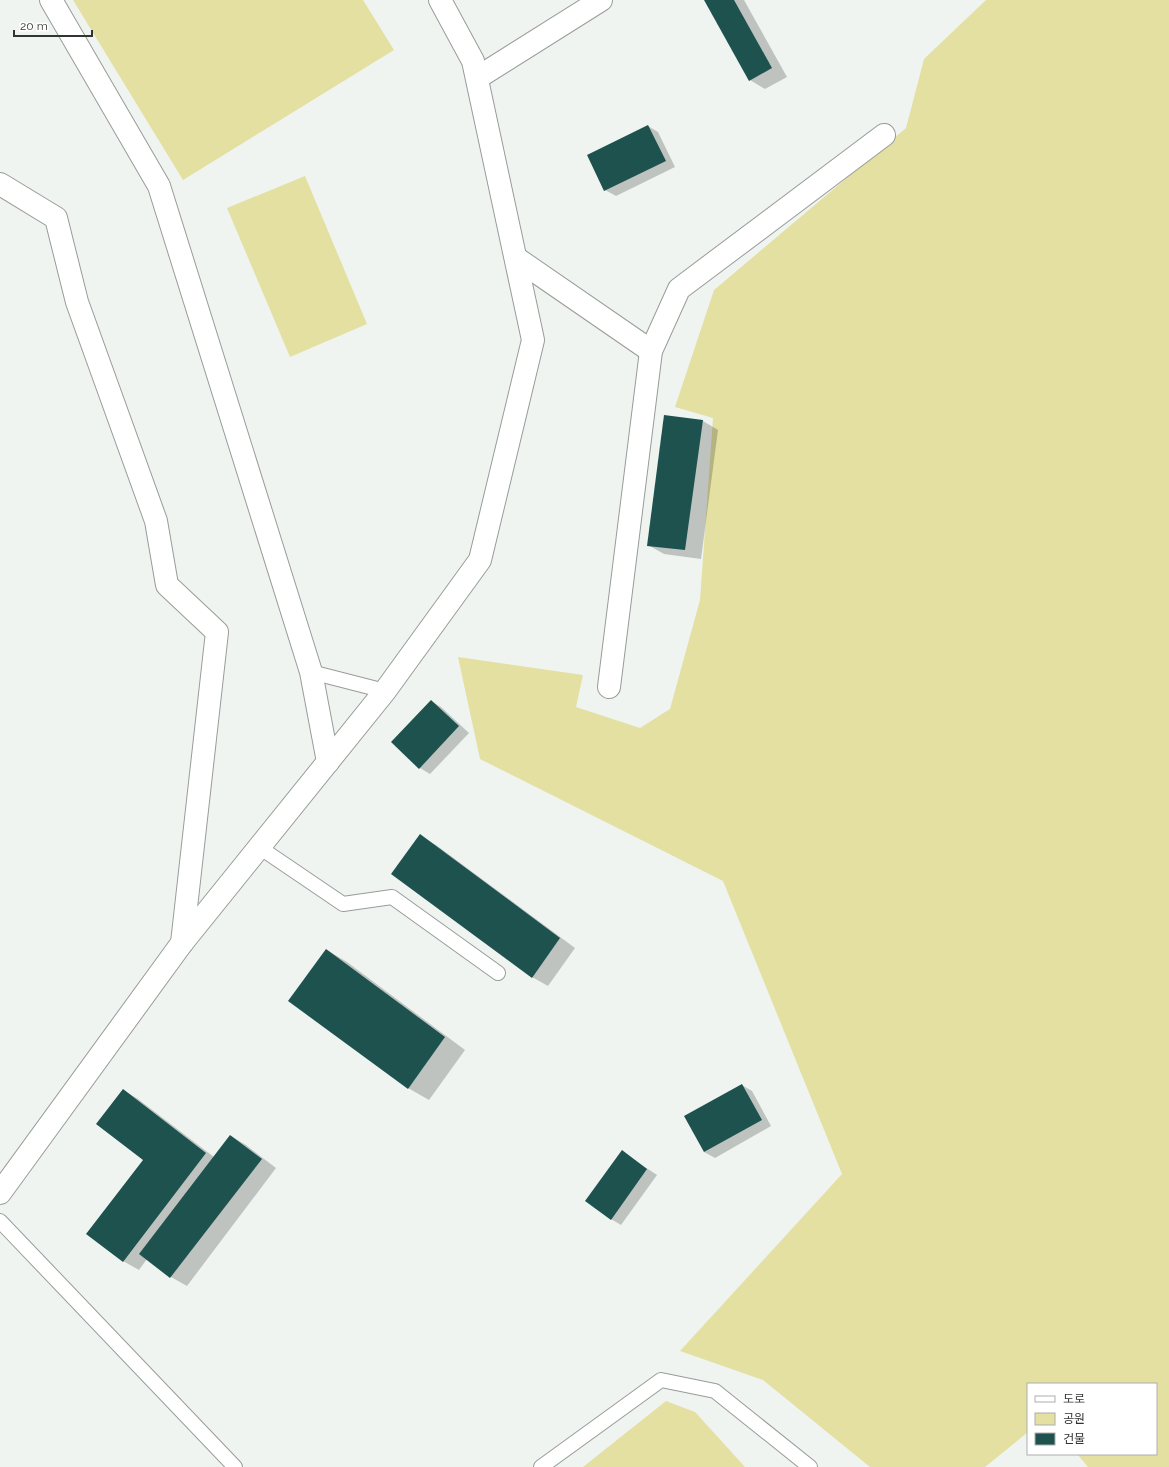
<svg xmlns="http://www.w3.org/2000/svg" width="1169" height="1467" font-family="Raleway,'Noto Sans KR',sans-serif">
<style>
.green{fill:#e3e0a1}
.shadow{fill:#0003}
.building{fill:#1d524e}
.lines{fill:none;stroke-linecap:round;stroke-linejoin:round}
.service-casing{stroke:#989c99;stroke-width:16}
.minor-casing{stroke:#989c99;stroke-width:24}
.service{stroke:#fff;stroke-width:14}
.minor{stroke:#fff;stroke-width:22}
</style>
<rect width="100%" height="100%" fill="#eff4f1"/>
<g class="green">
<path d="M 73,0 L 363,0 L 394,50 L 183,180 Z"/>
<path d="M 986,0 L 1169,0 L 1169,1467 L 1088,1467 L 1077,1454 L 1156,1454 L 1156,1384 L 1028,1384 L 1028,1432 L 985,1467 L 870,1467 L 763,1380 L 680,1351 L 842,1174 L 723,881 L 480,759 L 458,657 L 583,675 L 576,707 L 640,728 L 670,709 L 700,600 L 713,418 L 675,407 L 714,290 L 906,128 L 924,59 Z"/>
<path d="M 305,176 L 367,324 L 290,357 L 227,208 Z"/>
<path d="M 666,1401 L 695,1412 L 745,1467 L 583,1467 Z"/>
</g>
<g class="shadow">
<path d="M 705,0 L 744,0 L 787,77 L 765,89 L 750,80 Z"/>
<path d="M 648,126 L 658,132 L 675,167 L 616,196 L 605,190 L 588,155 Z"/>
<path d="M 703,421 L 718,430 L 701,559 L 664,554 L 648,545 Z"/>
<path d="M 431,701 L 441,707 L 469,733 L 430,774 L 420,768 Z"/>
<path d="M 420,836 L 436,845 L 575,948 L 548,986 L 532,977 Z"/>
<path d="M 327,950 L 347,962 L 465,1050 L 429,1100 L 408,1088 Z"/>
<path d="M 742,1085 L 752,1091 L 771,1126 L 715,1158 L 704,1152 Z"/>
<path d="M 123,1090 L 138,1099 L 214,1157 L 231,1136 L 246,1145 L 276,1168 L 187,1286 L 171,1277 L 147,1259 L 139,1270 L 123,1261 L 145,1159 Z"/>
<path d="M 622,1152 L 657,1175 L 621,1225 L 611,1219 Z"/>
</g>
<g class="building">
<path d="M 704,0 L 734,0 L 772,68 L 749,81 Z"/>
<path d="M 648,125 L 666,161 L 604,191 L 587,155 Z"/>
<path d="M 664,415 L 703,420 L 685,550 L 647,546 Z"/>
<path d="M 431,700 L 459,726 L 419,769 L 391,742 Z"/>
<path d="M 420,834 L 560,938 L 532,978 L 391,874 Z"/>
<path d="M 326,949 L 445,1037 L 408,1089 L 288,1001 Z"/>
<path d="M 742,1084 L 762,1120 L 704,1152 L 684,1116 Z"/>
<path d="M 123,1089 L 206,1153 L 123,1262 L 86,1234 L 143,1160 L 96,1124 Z"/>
<path d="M 230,1135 L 262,1159 L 170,1278 L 139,1254 Z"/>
<path d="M 622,1150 L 647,1169 L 611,1220 L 585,1201 Z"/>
</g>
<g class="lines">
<defs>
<g id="service">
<path d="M 311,672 L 385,691"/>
<path d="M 259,847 L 343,904 L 392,897 L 498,973"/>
<path d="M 0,1221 L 235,1467"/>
<path d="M 541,1467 L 661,1380 L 715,1391 L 810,1467"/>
</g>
<g id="minor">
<path d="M 51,0 L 159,186 L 311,672 L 328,762"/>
<path d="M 477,78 L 601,0"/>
<path d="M 0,184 L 56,218 L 77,302 L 156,521 L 167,585 L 217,632 L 182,943"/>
<path d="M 516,258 L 651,351"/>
<path d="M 609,687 L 651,351 L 679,289 L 884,135"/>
<path d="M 0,1193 L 182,943 L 385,691 L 480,560 L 533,340 L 473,61 L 440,0"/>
</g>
</defs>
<use href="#service" class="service-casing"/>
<use href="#minor" class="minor-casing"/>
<use href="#service" class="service"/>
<use href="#minor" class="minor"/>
</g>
<rect x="1027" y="1383" width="130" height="72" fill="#ffffff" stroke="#adaead"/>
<rect x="1035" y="1396" width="20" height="6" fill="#ffffff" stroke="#adaead"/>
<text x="1063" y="1403" font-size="12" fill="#323433">도로</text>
<rect x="1035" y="1413" width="20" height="12" fill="#e3e0a1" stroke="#adaead"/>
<text x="1063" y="1423" font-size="12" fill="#323433">공원</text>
<rect x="1035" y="1433" width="20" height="12" fill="#1d524e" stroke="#adaead"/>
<text x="1063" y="1443" font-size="12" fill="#323433">건물</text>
<path d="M14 30v6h78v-6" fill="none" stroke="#323433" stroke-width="2"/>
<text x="20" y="30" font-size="12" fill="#323433" stroke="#ffffff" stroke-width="3" paint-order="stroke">20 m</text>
</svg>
